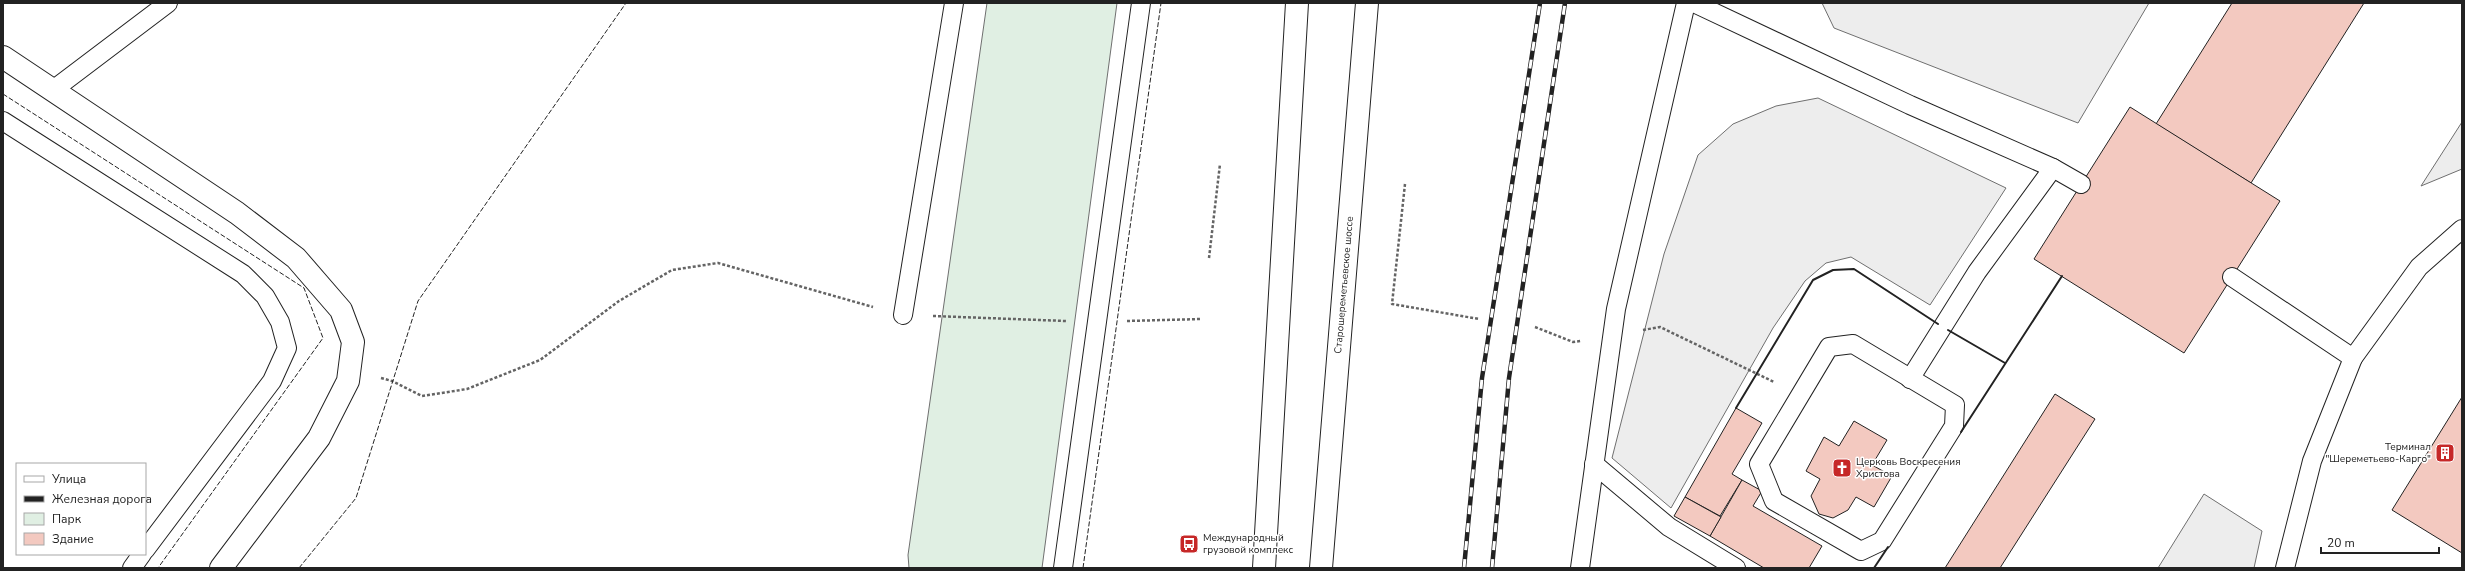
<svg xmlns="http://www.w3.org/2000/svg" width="2465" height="571" font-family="'Nunito Sans',sans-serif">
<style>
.green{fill:#e0efe3;stroke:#6f6f6f}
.parking{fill:#ededed;stroke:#6f6f6f}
.building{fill:#f3c9c0;stroke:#222}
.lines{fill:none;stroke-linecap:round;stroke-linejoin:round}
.lane-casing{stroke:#222;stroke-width:20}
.street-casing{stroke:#222;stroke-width:24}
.primary-casing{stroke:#222;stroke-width:24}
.path{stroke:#646464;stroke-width:2.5;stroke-dasharray:3 2;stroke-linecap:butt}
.lane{stroke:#fff;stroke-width:18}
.street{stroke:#fff;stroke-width:22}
.primary{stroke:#fff;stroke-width:22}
.rail-casing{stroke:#222;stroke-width:4.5}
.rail{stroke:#fff;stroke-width:3;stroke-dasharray:9;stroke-linecap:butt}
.fence{stroke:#222;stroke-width:1;stroke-dasharray:5 2;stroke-linecap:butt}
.wall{stroke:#222;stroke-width:2}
.labels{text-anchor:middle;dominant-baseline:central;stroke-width:3;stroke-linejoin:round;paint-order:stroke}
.street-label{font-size:10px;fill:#222;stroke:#fff}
.poi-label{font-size:10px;fill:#222;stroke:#fff;text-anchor:start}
</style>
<rect width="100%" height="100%" fill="#fff"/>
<path class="green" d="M 987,3 L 1117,3 L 1042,568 L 909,568 L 908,555 Z"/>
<g class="parking">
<path d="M 1822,3 L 2149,3 L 2078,123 L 1834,28 Z"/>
<path d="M 1818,98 L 2006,188 L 1930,305 L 1851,257 L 1826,263 L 1805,281 L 1773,328 L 1671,508 L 1612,458 L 1664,254 L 1698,155 L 1733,124 L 1776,106 Z"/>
<path d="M 2462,122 L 2462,169 L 2421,186 Z"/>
<path d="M 2204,494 L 2262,531 L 2254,568 L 2158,568 Z"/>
</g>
<g class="building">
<path d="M 2232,3 L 2364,3 L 2251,183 L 2156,124 Z"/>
<path d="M 2130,107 L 2280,201 L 2184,353 L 2034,259 Z"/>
<path d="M 2055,394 L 2095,419 L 2000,568 L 1945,568 Z"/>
<path d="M 2462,397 L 2462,553 L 2392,510 Z"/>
<path d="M 1736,408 L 1762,423 L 1732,474 L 1742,480 L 1720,516 L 1685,497 Z"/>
<path d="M 1854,421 L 1887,440 L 1872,465 L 1892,476 L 1874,507 L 1856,497 L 1848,510 L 1833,518 L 1819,514 L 1811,496 L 1820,479 L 1806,471 L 1824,437 L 1839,446 Z"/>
<path d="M 1742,480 L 1762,491 L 1753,506 L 1822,546 L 1809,568 L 1764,568 L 1710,536 Z"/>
<path d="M 1685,497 L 1721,517 L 1710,536 L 1674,516 Z"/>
</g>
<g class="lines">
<defs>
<g id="lane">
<path d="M 1694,3 L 1910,105 L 2053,168 L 1977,272 L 1910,379"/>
<path d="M 53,90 L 168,3"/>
<path d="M 3,121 L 243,274 L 265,296 L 280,322 L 287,348 L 272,381 L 145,550"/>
<path d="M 2053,168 L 2081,184"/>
<path d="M 2232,277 L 2353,358 L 2312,461 L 2285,568"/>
<path d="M 903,315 L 954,3"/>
<path d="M 1853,344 L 1955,405 L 1954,426 L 1882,541 L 1861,551 L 1774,501 L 1759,464 L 1829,347 Z"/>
<path d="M 2353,358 L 2419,267 L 2462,229"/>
<path d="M 1594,464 L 1669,527 L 1736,568"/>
<path d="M 132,568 L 142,554"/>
<path d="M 1063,568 L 1141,3"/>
<path d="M 1580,568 L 1616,309 L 1686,3"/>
</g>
<path id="street" d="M 3,57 L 237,213 L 296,258 L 341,310 L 353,342 L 348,381 L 319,438 L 221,568"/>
<g id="primary">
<path d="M 1264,568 L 1297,3"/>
<path d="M 1321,568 L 1367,3"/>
</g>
</defs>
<use href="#lane" class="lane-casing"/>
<use href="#street" class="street-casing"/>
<use href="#primary" class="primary-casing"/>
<g class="path">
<path d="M 1405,184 L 1392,304 L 1479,319"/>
<path d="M 1209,258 L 1220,164"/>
<path d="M 933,316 L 1066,321"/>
<path d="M 1127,321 L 1201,319"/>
<path d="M 1535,327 L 1573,342 L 1581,341"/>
<path d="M 1643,330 L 1660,327 L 1774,382"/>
<path d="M 381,378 L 392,381 L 422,396 L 467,389 L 540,360 L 619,301 L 672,270 L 718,263 L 873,307"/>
</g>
<use href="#lane" class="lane"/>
<use href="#street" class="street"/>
<use href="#primary" class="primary"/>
<defs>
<g id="rail">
<path d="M 1464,568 L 1482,378 L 1540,3"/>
<path d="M 1492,568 L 1509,378 L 1565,3"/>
</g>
</defs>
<use href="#rail" class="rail-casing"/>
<use href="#rail" class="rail"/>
<g class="fence">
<path d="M 3,94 L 304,288 L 323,338 L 158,568"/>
<path d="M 299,568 L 356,498 L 418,301 L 626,3"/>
<path d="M 1083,568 L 1161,3"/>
</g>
<g class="wall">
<path d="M 1948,330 L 2005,363"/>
<path d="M 1736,408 L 1813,280 L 1833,270 L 1854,269 L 1938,324"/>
<path d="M 1961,432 L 2062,276"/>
<path d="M 1874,568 L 1888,547"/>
</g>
</g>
<defs>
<symbol id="building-square" viewBox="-11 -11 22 22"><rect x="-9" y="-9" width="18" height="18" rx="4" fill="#c62828" stroke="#fff"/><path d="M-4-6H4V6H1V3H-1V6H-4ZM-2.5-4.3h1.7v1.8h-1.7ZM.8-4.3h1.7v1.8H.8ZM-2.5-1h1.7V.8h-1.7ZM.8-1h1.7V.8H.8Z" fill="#fff"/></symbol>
<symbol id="church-square" viewBox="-11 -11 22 22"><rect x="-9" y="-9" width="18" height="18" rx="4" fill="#c62828" stroke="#fff"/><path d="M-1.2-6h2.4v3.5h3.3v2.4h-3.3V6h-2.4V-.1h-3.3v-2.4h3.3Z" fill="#fff"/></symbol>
<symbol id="bus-square" viewBox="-11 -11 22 22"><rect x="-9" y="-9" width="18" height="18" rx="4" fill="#c62828" stroke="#fff"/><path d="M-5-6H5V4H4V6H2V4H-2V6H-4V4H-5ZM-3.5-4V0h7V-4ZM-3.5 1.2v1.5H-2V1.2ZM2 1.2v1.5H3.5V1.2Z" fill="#fff"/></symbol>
</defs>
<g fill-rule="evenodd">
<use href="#building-square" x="2434" y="442" width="22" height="22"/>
<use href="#church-square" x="1831" y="457" width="22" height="22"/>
<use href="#bus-square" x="1178" y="533" width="22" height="22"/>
</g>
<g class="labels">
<g class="street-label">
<text transform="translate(1344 285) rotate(-85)">Старошереметьевское шоссе</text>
</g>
<g class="poi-label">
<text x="2431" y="447" text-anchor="end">Терминал<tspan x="2431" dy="12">"Шереметьево-Карго"</tspan></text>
<text x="1856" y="462">Церковь Воскресения<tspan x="1856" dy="12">Христова</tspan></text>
<text x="1203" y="538">Международный<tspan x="1203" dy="12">грузовой комплекс</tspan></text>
</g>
</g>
<rect width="2465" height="571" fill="none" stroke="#222222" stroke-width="8"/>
<rect x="16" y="463" width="130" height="92" fill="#ffffff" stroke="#a7a7a7"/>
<rect x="24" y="476" width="20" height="6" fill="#ffffff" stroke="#a7a7a7"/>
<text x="52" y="483" font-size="12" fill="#222222">Улица</text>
<rect x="24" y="496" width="20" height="6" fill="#222222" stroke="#a7a7a7"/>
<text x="52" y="503" font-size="12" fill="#222222">Железная дорога</text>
<rect x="24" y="513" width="20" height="12" fill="#e0efe3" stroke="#a7a7a7"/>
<text x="52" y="523" font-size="12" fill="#222222">Парк</text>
<rect x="24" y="533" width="20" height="12" fill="#f3c9c0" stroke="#a7a7a7"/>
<text x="52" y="543" font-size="12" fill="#222222">Здание</text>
<path d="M2321 547v6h118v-6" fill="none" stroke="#222222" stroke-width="2"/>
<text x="2327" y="547" font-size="12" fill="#222222" stroke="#ffffff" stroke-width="3" paint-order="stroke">20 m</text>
</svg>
